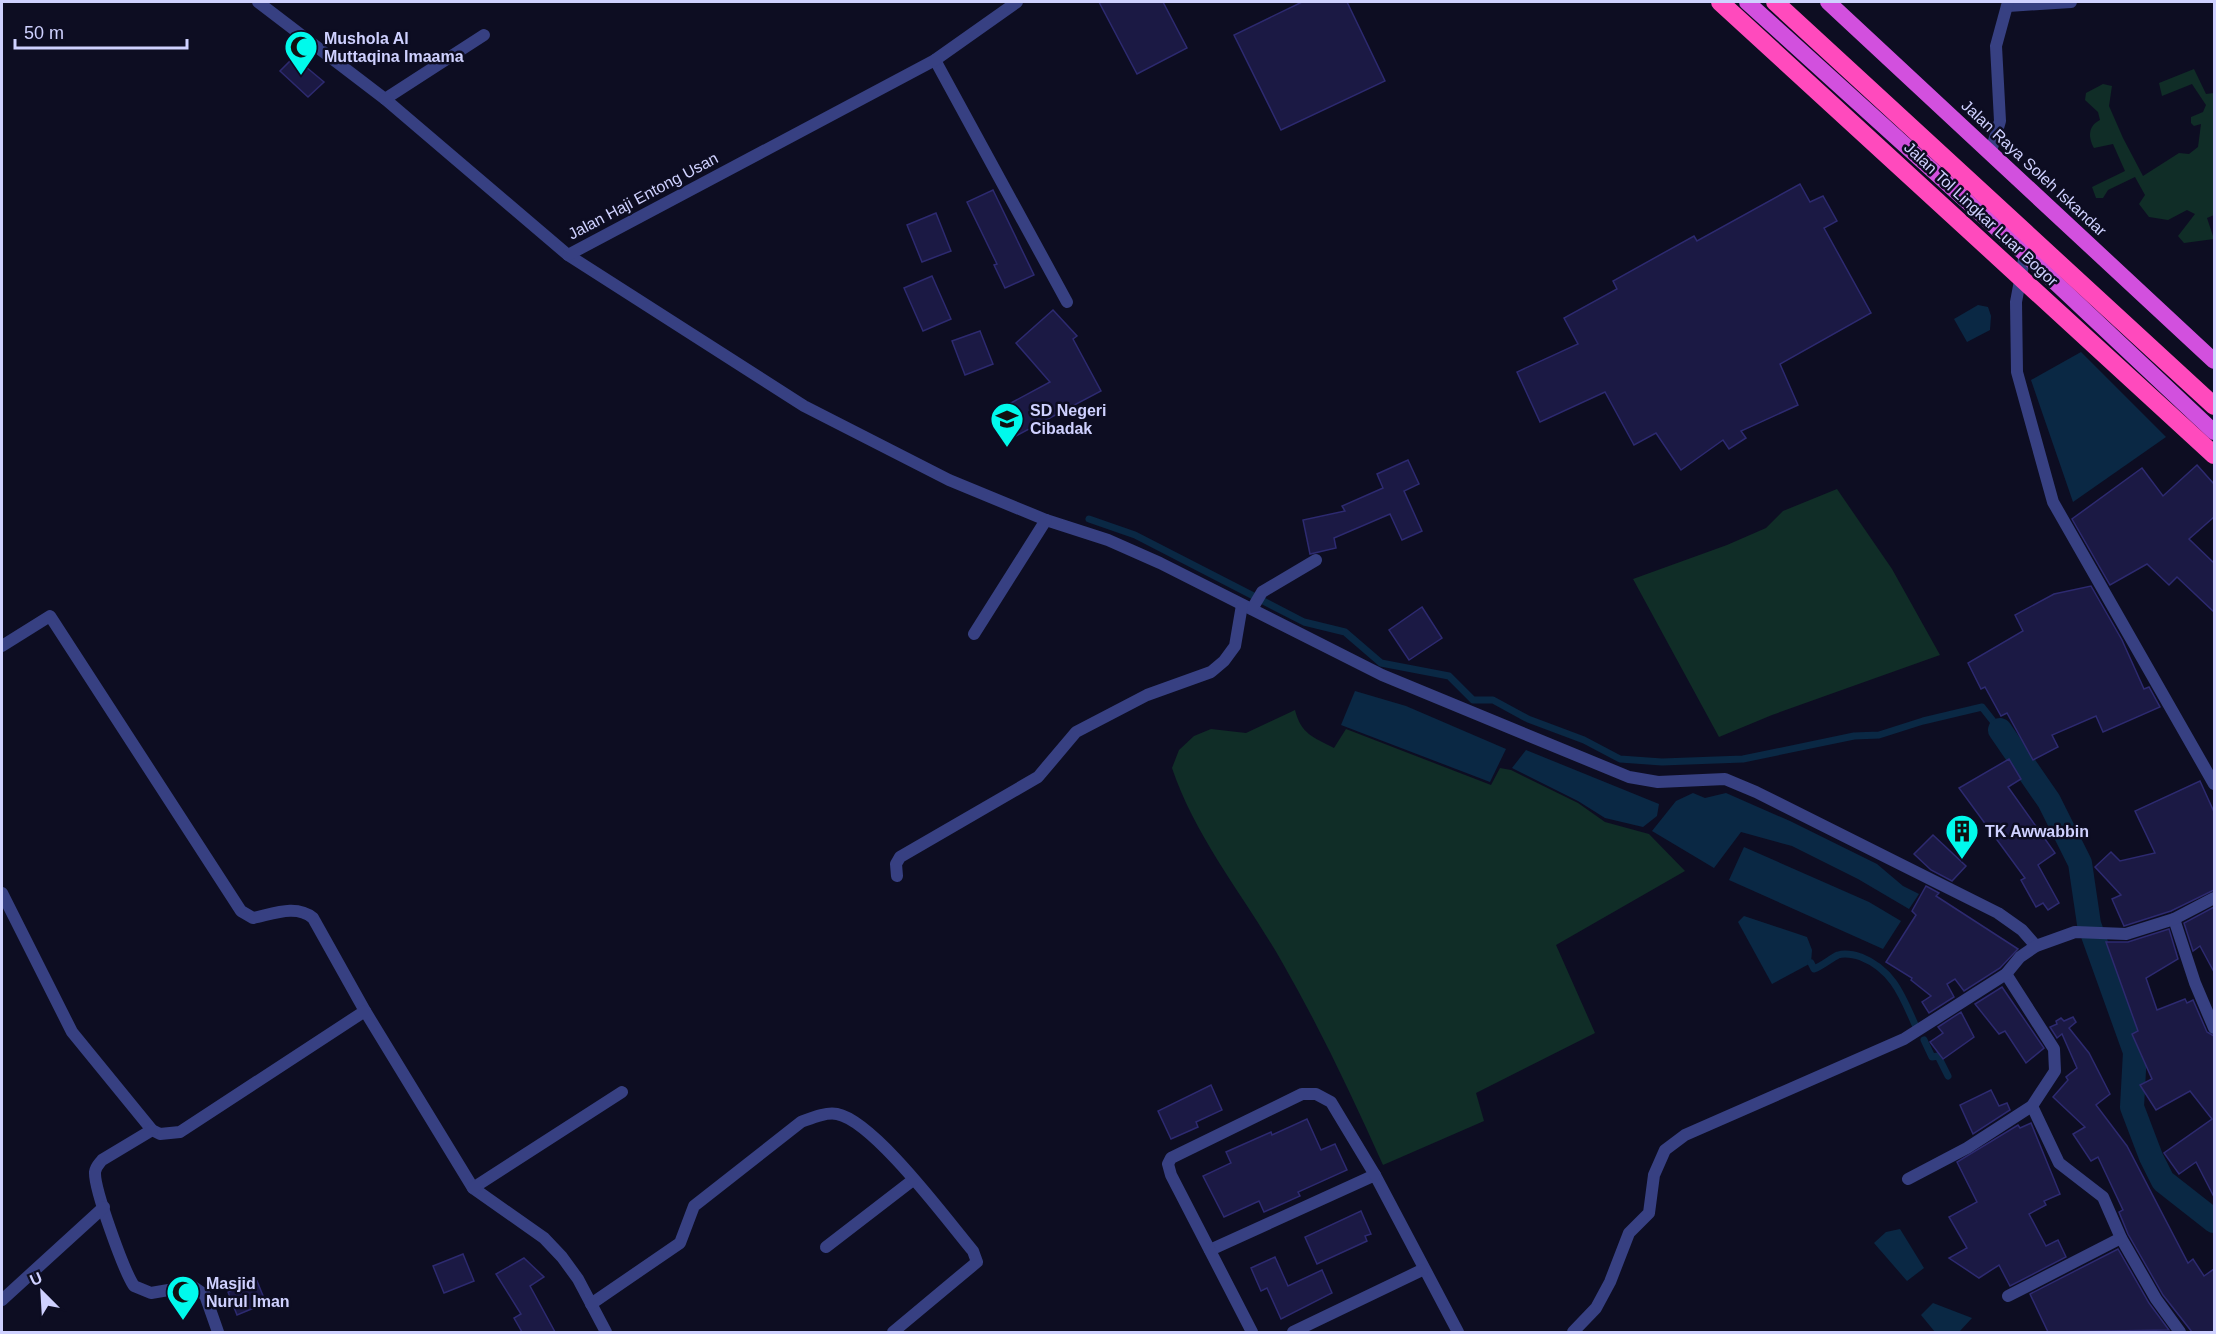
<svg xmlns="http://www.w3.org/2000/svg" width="2216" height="1334" font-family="Arial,sans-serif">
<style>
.green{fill:#102d27}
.water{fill:#0a2844}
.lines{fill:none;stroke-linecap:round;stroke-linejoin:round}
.stream{stroke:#0a2844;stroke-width:7}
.canal{stroke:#0a2844;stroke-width:24}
.building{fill:#1b1944;stroke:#2d2a70;stroke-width:1.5}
.minor{stroke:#374082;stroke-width:12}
.trunk{stroke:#d250de;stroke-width:16}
.motorway{stroke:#ff4abd;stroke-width:18}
.motorway-bridge{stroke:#ff4abd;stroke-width:18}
.labels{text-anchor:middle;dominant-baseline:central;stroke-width:5;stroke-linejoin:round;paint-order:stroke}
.poi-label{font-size:16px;font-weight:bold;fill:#cfd1ff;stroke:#0d0d22;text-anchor:start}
.street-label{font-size:16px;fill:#cfd1ff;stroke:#0d0d22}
</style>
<rect width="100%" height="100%" fill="#0d0d22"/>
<g class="green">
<path d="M 2194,69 L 2206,94 L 2214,93 L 2214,215 L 2207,218 L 2214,239 L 2184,243 L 2178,236 L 2195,214 L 2187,210 L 2168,220 L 2149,217 L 2139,204 L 2145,195 L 2135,177 L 2108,190 L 2103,198 L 2096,198 L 2092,187 L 2125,171 L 2113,144 L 2094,148 C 2088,137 2088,126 2100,120 L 2098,112 L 2085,100 L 2086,93 L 2103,84 L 2112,86 L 2109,106 L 2123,138 L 2143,176 L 2179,153 L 2189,154 L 2198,147 L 2201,124 L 2194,126 L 2191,123 L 2191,117 L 2203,112 L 2206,105 L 2192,84 L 2162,96 L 2159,83 Z"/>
<path d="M 1837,489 L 1892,569 L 1940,655 L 1772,715 L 1719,737 L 1633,579 L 1727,545 L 1766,528 L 1783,511 Z"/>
<path d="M 1295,710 C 1301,734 1313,737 1334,748 L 1346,729 L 1491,785 L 1500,768 L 1511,770 L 1578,803 L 1605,822 L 1649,834 L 1685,871 L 1556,945 L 1595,1033 L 1476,1093 L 1484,1121 L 1383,1165 C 1352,1096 1320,1028 1282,962 C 1245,897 1196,839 1172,768 L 1179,750 L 1194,736 L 1211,729 L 1246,733 Z"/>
</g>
<g class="water">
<path d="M 1978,305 L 1988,307 L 1991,316 L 1990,330 L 1967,342 L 1954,319 Z"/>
<path d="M 2081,352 L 2166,437 L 2073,502 L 2031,380 Z"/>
<path d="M 1355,691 L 1406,706 L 1506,749 L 1490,782 L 1341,725 Z"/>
<path d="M 1526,750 L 1659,804 L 1657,816 L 1643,827 L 1605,818 L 1578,801 L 1512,768 Z"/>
<path d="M 1693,793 L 1705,798 L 1726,793 L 1790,821 L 1877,864 L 1903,886 L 1919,894 L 1909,909 L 1858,879 L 1792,846 L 1741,832 L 1714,868 L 1652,831 L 1676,801 Z"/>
<path d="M 1744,847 L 1869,902 L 1901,921 L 1883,949 L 1729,880 Z"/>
<path d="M 1744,916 L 1807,937 L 1812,950 L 1811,963 L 1772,984 L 1738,922 Z"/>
<path d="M 1900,1229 L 1924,1268 L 1907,1281 L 1874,1243 L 1886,1232 Z"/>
<path d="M 1933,1303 L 1972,1318 L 1959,1332 L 1935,1332 L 1921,1315 Z"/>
</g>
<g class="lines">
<g class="stream">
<path d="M 1089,519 L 1135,535 L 1304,622 L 1345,632 L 1381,663 L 1449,676 L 1473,700 L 1493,700 L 1528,719 L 1584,740 L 1620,759 L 1662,762 L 1743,759 L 1854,736 L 1879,735 L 1923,721 L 1982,707 L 2000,730"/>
<path d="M 1811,963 L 1814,969 C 1822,966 1830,959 1838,955 C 1845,953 1855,955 1861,957 C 1894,970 1903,998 1917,1029"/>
<path d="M 1924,1040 L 1932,1057 L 1938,1056 L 1948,1076"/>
</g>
<path class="canal" d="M 2000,730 L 2049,801 L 2080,863 L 2089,924 L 2135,1052 L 2132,1107 L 2151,1157 L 2163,1181 L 2214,1221"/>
</g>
<g class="building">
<path d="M 1099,2 L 1163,2 L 1187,48 L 1137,74 Z"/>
<path d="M 1302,2 L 1347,2 L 1385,81 L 1281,130 L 1234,35 Z"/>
<path d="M 294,57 L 324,82 L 308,97 L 280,71 Z"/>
<path d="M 1800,184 L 1810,202 L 1823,196 L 1837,221 L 1824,228 L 1871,313 L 1780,364 L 1798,405 L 1741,431 L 1746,438 L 1729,449 L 1723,440 L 1681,470 L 1656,433 L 1634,445 L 1605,392 L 1540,422 L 1517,372 L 1578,344 L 1564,318 L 1617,289 L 1613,281 L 1694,236 L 1697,241 Z"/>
<path d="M 993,190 L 1034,275 L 1005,288 L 994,265 L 997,264 L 967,202 Z"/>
<path d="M 936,213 L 951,251 L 922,262 L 907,225 Z"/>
<path d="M 932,276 L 951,319 L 923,331 L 904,288 Z"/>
<path d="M 1053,310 L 1077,336 L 1073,339 L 1101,391 L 1010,439 L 996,411 L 1050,382 L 1016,343 Z"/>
<path d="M 980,331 L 993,364 L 965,375 L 952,341 Z"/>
<path d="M 1408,460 L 1419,484 L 1404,491 L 1422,531 L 1402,540 L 1390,514 L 1334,538 L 1336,548 L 1310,554 L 1303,520 L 1345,511 L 1342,506 L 1383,488 L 1377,474 Z"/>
<path d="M 2197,465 L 2214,484 L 2214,517 L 2189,539 L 2214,563 L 2214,612 L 2177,577 L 2169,585 L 2147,564 L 2110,585 L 2072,519 L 2142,468 L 2163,496 Z"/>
<path d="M 2091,586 L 2122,640 L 2144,689 L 2149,687 L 2160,707 L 2103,732 L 2096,716 L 2052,735 L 2058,747 L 2033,760 L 2007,713 L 2001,716 L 1985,687 L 1981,689 L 1968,663 L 2023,631 L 2015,615 L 2054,594 Z"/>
<path d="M 1422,607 L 1442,638 L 1409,660 L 1389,630 Z"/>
<path d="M 2009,759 L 2021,779 L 2008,787 L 2055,853 L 2038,865 L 2059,903 L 2048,910 L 2043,903 L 2036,907 L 2021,880 L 2025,878 L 1959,788 Z"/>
<path d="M 2200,781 L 2214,812 L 2214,890 L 2171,911 L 2124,926 L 2112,899 L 2121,895 L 2095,867 L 2111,852 L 2120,861 L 2155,853 L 2135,811 Z"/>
<path d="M 1933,835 L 1966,866 L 1952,881 L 1931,870 L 1914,854 Z"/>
<path d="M 1926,886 L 1939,893 L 1936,896 L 2018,949 L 2000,968 L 1964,991 L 1955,979 L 1947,984 L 1954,997 L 1929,1013 L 1922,1002 L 1931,996 L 1911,980 L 1912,978 L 1886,962 L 1916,915 L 1912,911 Z"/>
<path d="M 2214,907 L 2214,972 L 2200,946 L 2193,951 L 2184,923 Z"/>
<path d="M 2169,929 L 2178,959 L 2146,978 L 2157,1010 L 2185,999 L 2187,1003 L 2193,1000 L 2207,1032 L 2214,1036 L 2214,1197 L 2196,1162 L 2179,1174 L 2164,1153 L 2212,1119 L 2190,1091 L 2156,1110 L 2140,1085 L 2152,1079 L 2132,1034 L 2138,1031 L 2106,942 L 2128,942 Z"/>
<path d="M 2002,987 L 2044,1048 L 2026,1063 L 2005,1031 L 1999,1034 L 1975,1004 Z"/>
<path d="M 1961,1012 L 1974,1037 L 1943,1059 L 1930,1042 L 1943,1033 L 1938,1027 Z"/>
<path d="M 2073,1017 L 2076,1022 L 2069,1028 L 2089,1053 L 2110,1094 L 2096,1105 L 2127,1146 L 2188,1263 L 2193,1259 L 2204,1276 L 2214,1269 L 2214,1332 L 2192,1332 L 2163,1295 L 2128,1234 L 2119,1212 L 2123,1210 L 2098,1157 L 2091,1161 L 2073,1134 L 2085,1127 L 2053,1097 L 2068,1080 L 2066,1077 L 2077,1068 L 2062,1034 L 2057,1038 L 2050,1027 L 2057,1024 L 2056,1021 L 2061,1018 L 2064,1021 Z"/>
<path d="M 1211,1085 L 1222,1110 L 1196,1122 L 1198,1127 L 1171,1139 L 1158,1111 Z"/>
<path d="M 1991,1090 L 1999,1106 L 2007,1103 L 2010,1110 L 1973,1134 L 1960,1105 Z"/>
<path d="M 1307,1119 L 1321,1150 L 1335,1144 L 1347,1170 L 1298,1192 L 1300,1196 L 1264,1212 L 1259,1201 L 1224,1217 L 1203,1176 L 1231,1163 L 1226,1152 L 1271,1132 L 1272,1135 Z"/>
<path d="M 2031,1123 L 2060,1194 L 2044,1201 L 2046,1205 L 2029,1214 L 2046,1246 L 2058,1240 L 2066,1257 L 2010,1286 L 1999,1265 L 1979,1278 L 1949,1258 L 1967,1248 L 1949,1217 L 1977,1202 L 1957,1162 L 2018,1125 L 2020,1128 Z"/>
<path d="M 1361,1211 L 1371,1234 L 1365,1236 L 1367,1241 L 1317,1264 L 1305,1237 Z"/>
<path d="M 2118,1249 L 2149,1303 L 2169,1330 L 2048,1332 L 2030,1294 Z"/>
<path d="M 463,1254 L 474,1281 L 444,1293 L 433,1266 Z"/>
<path d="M 1275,1257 L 1288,1286 L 1322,1270 L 1332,1293 L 1281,1319 L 1267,1288 L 1261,1291 L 1251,1268 Z"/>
<path d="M 524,1258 L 544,1277 L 530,1286 L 555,1332 L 522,1332 L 514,1318 L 521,1314 L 496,1274 Z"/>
<path d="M 257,1281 L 266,1303 L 237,1315 L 228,1292 Z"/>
</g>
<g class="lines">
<g class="minor">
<path d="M 258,2 L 385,99 L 568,255 L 804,406 L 949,480 L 1046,520 L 1108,540 L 1160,563 L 1382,675 L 1629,777 L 1658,782 L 1725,779 L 1756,792 L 1998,913 L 2022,930 L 2036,946"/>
<path d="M 2008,6 L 2071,2"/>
<path d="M 935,60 L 1067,302"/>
<path d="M 385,99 L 484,35"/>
<path d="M 1991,151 L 2000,121 L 1996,46 L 2008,2"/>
<path d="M 2025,254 L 2016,302 L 2017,372 L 2053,502 L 2214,784"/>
<path d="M 568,255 L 935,60 L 1017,2"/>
<path d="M 1252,609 L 1262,592 L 1316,560"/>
<path d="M 974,634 L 1046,520"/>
<path d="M 2,646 L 50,616 L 241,911 L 253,918 C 273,914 296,904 313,918 L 365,1011"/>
<path d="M 897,876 L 896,864 L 900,857 L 1038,777 L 1076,732 L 1147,695 L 1211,672 L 1224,661 L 1235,646 L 1242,605"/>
<path d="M 2,893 L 72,1032 L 152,1130 L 160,1134 L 180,1132 L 365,1011 L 473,1188 L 544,1238 L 562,1257 L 578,1279 L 606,1332"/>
<path d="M 2174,919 L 2195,983 L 2214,1028"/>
<path d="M 2032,1106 L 2059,1163 L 2103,1197 L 2121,1238 L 2156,1299 L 2180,1332"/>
<path d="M 152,1130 L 102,1160 C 99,1164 96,1166 95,1172 C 94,1189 124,1271 134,1286 L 151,1293 L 192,1286 L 205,1295 L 218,1332"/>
<path d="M 1908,1179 L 1967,1148 L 2032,1106 L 2055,1071 L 2054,1049 L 2006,974"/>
<path d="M 473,1188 L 622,1092"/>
<path d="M 826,1247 L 913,1180"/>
<path d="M 1210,1250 L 1375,1175 L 1458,1332"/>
<path d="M 2008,1296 L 2121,1238"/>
<path d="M 2,1300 L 104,1207"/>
<path d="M 591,1304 L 680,1243 L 694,1206 L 801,1122 C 812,1118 825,1112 837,1114 C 874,1121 947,1220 973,1251 L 977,1262 L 893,1332"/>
<path d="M 1252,1332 L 1171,1175 L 1168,1164 L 1171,1158 L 1302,1094 L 1316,1094 L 1331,1102 L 1375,1175"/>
<path d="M 1293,1332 L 1422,1270"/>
<path d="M 1573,1332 L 1596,1308 L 1610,1282 L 1629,1233 L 1649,1213 L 1654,1175 L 1665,1150 L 1685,1135 L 1904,1039 L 2006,974 L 2020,957 L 2036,946 L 2075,932 L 2126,934 L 2174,919 L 2214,898"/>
</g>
<g class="trunk">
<path d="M 1747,2 L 2025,254 L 2214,432"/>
<path d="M 1828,2 L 2214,361"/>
</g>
<path class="motorway" d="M 1775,2 L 2214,406"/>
<path class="motorway-bridge" d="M 1720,2 L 2214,455"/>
</g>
<defs>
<symbol id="mosque-pin" viewBox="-11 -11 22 30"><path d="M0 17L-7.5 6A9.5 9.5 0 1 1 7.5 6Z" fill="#00faec" stroke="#0d0d22"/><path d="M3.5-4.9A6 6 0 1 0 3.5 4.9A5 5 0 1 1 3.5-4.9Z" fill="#111"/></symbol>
<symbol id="school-pin" viewBox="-11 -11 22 30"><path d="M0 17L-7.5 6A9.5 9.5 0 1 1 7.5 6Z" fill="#00faec" stroke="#0d0d22"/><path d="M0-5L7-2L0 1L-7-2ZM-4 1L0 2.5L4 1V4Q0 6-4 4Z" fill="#111"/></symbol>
<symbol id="building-pin" viewBox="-11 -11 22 30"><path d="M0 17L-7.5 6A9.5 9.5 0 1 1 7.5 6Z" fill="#00faec" stroke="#0d0d22"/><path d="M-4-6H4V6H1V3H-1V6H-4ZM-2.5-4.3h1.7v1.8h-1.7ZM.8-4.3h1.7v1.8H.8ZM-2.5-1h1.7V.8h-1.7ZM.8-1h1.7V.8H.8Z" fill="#111"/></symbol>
</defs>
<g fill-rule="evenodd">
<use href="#mosque-pin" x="282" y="28" width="38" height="52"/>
<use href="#school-pin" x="988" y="400" width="38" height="52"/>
<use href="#building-pin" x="1943" y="812" width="38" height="52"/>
<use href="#mosque-pin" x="164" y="1273" width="38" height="52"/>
</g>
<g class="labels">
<g class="poi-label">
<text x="324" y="38">Mushola Al<tspan x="324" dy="18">Muttaqina Imaama</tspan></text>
<text x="1030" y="410">SD Negeri<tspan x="1030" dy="18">Cibadak</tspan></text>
<text x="1985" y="831">TK Awwabbin</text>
<text x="206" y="1283">Masjid<tspan x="206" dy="18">Nurul Iman</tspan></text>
</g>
<g class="street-label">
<text transform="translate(2034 168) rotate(43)">Jalan Raya Soleh Iskandar</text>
<text transform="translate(643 196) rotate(-28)">Jalan Haji Entong Usan</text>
<text transform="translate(1981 214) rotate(43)">Jalan Tol Lingkar Luar Bogor</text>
</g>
</g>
<rect width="2216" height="1334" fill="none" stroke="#cfd1ff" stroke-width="6"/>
<g transform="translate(42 1292) rotate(336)" stroke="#0d0d22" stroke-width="4.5" paint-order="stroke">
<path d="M0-4.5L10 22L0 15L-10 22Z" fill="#cfd1ff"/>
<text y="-9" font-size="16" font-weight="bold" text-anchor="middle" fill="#cfd1ff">U</text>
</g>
<path d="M15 39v9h172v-9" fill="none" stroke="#cfd1ff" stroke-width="3"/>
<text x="24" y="39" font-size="18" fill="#cfd1ff" stroke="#0d0d22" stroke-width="4.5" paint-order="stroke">50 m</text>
</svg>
